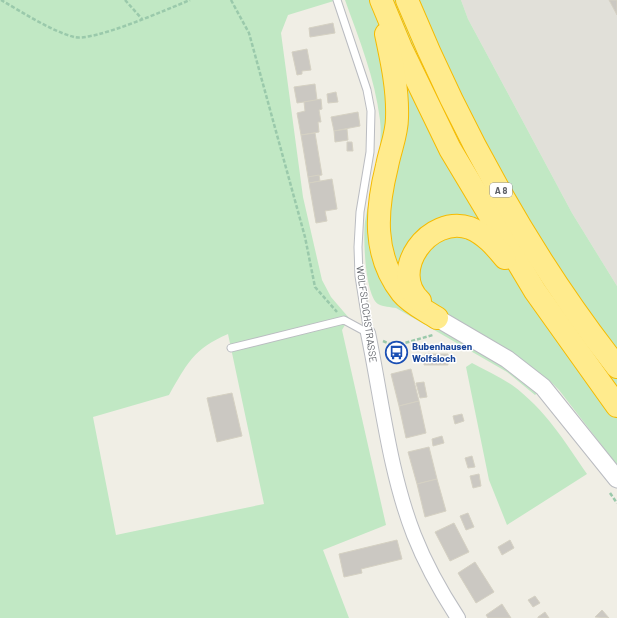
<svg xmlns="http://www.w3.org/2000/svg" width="617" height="618" font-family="Barlow,sans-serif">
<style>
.industrial{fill:#e1e0d9}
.green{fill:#c1e8c4;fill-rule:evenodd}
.building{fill:#cbc8c2;stroke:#d5d1c3}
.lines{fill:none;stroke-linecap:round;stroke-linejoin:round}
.service-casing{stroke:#babcc1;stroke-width:9}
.minor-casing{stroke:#babcc1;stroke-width:16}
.tertiary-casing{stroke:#babcc1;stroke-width:19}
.motorway-casing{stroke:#f5bb00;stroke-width:24}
.path{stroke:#9ac9ab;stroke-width:2.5;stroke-dasharray:4 2;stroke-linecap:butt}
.service{stroke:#fff;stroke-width:7}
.minor{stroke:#fff;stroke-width:14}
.tertiary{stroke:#fff;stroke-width:17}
.motorway{stroke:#ffeb8d;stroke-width:22}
.labels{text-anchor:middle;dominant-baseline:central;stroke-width:3;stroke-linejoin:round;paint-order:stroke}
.shield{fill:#fff;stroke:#8e9094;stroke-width:1}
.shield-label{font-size:9px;font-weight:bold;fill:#5d6066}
.street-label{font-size:10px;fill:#5d6066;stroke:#fff}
.transit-label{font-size:10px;font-weight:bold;fill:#164399;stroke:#fff;text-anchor:start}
</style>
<rect width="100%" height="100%" fill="#f0eee5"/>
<path class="industrial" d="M 461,0 L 617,0 L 617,286 L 572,213 L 468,19 Z"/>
<g class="green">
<path d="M 0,0 L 337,0 L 288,15 L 281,33 L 303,197 L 322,280 L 331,297 L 349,318 L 342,330 L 386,525 L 323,550 L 349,618 L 0,618 ZM 228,334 L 264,504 L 116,535 L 93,417 L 169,395 C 187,364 193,349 228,334 Z"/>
<path d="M 345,0 L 461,0 L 468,19 L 572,213 L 617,286 L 617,465 L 559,390 L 550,381 L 535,395 L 507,372 L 396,308 C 391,307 383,307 378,304 C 365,295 363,238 365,222 C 370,189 384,153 380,120 C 375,78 359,39 345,0 Z"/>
<path d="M 472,363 C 485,370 500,377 512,385 C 545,409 565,442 587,474 L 507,525 L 489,480 L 466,367 Z"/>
</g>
<g class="building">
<path d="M 609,0 L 617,0 L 617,15 Z"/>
<path d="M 333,23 L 335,33 L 310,37 L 309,28 Z"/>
<path d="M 307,49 L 311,70 L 302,71 L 302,74 L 297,75 L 292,52 Z"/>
<path d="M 315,84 L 317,100 L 297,103 L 294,87 Z"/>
<path d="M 336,92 L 338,102 L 328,103 L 327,94 Z"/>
<path d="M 321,99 L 322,109 L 319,110 L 321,122 L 318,122 L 319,132 L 301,135 L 297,113 L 305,111 L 304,102 Z"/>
<path d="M 358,112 L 360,126 L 334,131 L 331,117 Z"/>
<path d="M 347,129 L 348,140 L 335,142 L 334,131 Z"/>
<path d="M 315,133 L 322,175 L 308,177 L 301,135 Z"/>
<path d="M 347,142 L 352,142 L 353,151 L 347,151 Z"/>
<path d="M 319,175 L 320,181 L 309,183 L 308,177 Z"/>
<path d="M 332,179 L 337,209 L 325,211 L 327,221 L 316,223 L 309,183 Z"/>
<path d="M 425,354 L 448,354 L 448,365 L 424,365 Z"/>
<path d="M 411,369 L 419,401 L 399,406 L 391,374 Z"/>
<path d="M 424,382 L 427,397 L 420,398 L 416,383 Z"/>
<path d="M 232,393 L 242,436 L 217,442 L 207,398 Z"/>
<path d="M 419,401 L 426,433 L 406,438 L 399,406 Z"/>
<path d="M 462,414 L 464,421 L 455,424 L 453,416 Z"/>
<path d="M 442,436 L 444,443 L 433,446 L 432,439 Z"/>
<path d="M 429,447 L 437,479 L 417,484 L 408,452 Z"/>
<path d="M 472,456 L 475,467 L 468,468 L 465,458 Z"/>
<path d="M 479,474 L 481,486 L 473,488 L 470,476 Z"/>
<path d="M 437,479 L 446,511 L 425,517 L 417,484 Z"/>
<path d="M 468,513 L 474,527 L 466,530 L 460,516 Z"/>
<path d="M 454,523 L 469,552 L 450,561 L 435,532 Z"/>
<path d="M 397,540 L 402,559 L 361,569 L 362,573 L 344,577 L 339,554 Z"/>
<path d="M 510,540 L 514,548 L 502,555 L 498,547 Z"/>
<path d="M 475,562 L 494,592 L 476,603 L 458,573 Z"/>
<path d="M 535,596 L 540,603 L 533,607 L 528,600 Z"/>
<path d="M 502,604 L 511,618 L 488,618 L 486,615 Z"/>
<path d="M 602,610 L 609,618 L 595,617 Z"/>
<path d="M 545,612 L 549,618 L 538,618 L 538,617 Z"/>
</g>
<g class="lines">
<defs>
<g id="service">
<path d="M 337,0 L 367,90 L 371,111 L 370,152 L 360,212 L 358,247 L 359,276 L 368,333"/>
<path d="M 231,348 L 344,320 L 368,333"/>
</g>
<path id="minor" d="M 368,333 C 382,400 389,471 414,535 C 425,563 441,592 458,618"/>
<path id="tertiary" d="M 437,318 L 507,359 L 543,387 L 617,479"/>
<g id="motorway">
<path d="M 381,0 L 401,48 L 450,149 L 535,291 L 617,406"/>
<path d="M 407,0 C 460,129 531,258 617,367"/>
<path d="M 386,34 C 392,62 398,90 397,118 C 397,134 390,150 387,166 C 376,210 372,255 402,293 C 411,304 425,310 437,318"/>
<path d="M 420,301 C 388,271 429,214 470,228 C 485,234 495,246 505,258"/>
</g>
</defs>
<use href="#service" class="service-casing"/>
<use href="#minor" class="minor-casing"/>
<use href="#tertiary" class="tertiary-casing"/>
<use href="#motorway" class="motorway-casing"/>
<g class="path">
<path d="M 1,0 C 22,12 51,31 74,37 C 93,42 168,9 190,0"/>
<path d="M 125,0 L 142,19"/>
<path d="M 231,0 L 249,33 L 305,237 L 315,287 L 337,312"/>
<path d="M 383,341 L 394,346 L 433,335"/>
<path d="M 610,493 L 617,503"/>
</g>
<use href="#service" class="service"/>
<use href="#minor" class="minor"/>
<use href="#tertiary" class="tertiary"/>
<use href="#motorway" class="motorway"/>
</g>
<defs>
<symbol id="bus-ring" viewBox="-11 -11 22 22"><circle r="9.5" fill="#fff" stroke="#1a4fb4" stroke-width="1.5"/><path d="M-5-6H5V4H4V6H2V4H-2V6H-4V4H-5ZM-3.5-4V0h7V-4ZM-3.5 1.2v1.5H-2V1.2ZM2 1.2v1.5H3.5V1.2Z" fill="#1a4fb4"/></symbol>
</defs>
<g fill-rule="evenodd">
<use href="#bus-ring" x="384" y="340" width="25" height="25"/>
</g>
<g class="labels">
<rect class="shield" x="490" y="183" width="22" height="14" rx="3"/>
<g class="shield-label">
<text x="501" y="190">A 8</text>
</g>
<g class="street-label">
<text transform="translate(367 314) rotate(82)">WOLFSLOCHSTRASSE</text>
</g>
<g class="transit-label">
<text x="412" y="346">Bubenhausen<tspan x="412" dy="12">Wolfsloch</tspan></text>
</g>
</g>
</svg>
